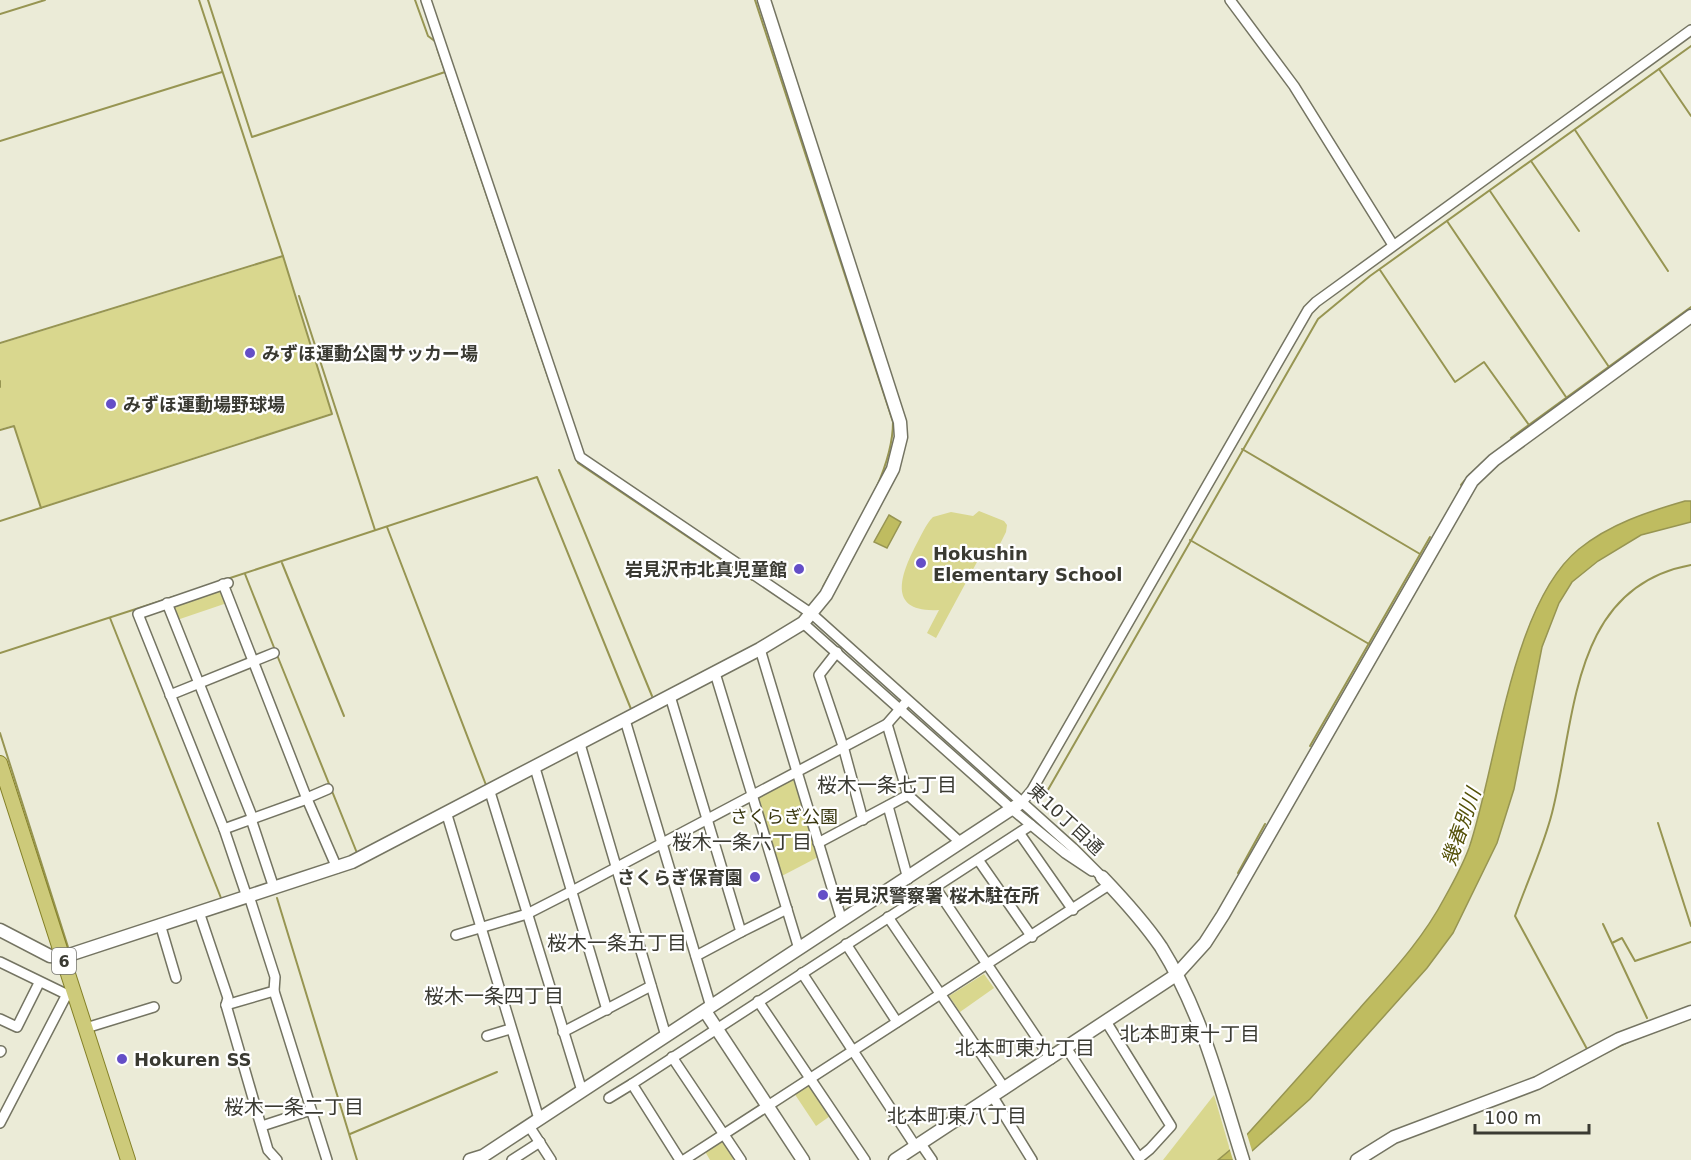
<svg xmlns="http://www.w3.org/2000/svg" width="1691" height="1160" font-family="'DejaVu Sans','Noto Sans JP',sans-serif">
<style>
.green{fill:#d9d78e}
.water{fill:#bfbc60;stroke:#979552;stroke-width:1.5}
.pier{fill:#ebebd7}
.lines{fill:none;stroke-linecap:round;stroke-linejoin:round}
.stream{stroke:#979552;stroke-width:2}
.street-casing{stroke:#747462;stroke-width:12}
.secondary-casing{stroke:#747462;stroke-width:15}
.primary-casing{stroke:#848027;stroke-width:16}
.street{stroke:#fff;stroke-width:9}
.secondary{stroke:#fff;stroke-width:12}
.primary{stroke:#cdca7a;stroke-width:14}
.poi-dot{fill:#644ec7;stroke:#fff;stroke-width:2}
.labels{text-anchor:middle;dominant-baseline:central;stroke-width:4.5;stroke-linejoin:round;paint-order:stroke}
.shield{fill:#fff;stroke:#757570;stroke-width:1.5}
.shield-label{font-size:16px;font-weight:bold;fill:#3a3a32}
.poi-label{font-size:18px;font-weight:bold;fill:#3a3a32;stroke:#fff;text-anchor:start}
.park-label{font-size:18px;fill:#38360e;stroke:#fff}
.street-label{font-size:18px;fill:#3a3a32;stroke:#fff}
.neighbourhood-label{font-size:20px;fill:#3a3a32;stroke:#fff}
.water-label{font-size:20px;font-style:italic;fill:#545108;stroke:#fff}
</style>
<rect width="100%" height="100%" fill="#ebebd7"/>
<g class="green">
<path d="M 283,257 L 332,413 L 41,507 L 14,425 L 0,429 L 0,344 Z"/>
<path d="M 979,511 L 1004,521 L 1007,525 L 1006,532 L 995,554 L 984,549 L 936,638 L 927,633 L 939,610 C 887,613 900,576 916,545 C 921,536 926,524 933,517 L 951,512 L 973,516 Z"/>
<path d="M 222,589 L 227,603 L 177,620 L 172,606 Z"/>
<path d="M 797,770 L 822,855 L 778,878 L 752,794 Z"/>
<path d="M 984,974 L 994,988 L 960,1012 L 949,996 Z"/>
<path d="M 810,1079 L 833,1114 L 816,1126 L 792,1090 Z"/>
<path d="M 1214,1095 L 1230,1150 L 1218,1160 L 1163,1160 Z"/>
<path d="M 724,1135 L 737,1157 L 732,1160 L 710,1160 L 703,1148 Z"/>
</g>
<g class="water">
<path d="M 1685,501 L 1691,501 L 1691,522 L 1641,535 L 1598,561 L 1572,582 L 1559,603 L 1542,647 L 1514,789 L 1497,843 L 1453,933 L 1427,968 L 1310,1099 L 1242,1160 L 1218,1160 L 1242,1140 C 1282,1096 1321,1052 1360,1008 C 1392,972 1423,939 1445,897 C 1454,881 1463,864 1469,848 C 1497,766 1511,604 1579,549 C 1610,524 1647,512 1685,501 Z"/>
<path d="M 889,515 L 901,522 L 887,548 L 874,542 Z"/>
</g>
<path class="pier" d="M 1246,1131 L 1253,1154 L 1246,1160 L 1233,1160 L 1229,1147 Z"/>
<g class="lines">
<g class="stream">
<path d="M 199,0 L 283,256"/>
<path d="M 208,0 L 252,137 L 445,72"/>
<path d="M 415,0 L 428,36 L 436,42"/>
<path d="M 755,0 L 893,422 C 893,476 848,539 823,587"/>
<path d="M 0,14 L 45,0"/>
<path d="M 437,48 L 550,383"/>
<path d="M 1659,69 L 1691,116"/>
<path d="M 1575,130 L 1668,271"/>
<path d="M 0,141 L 222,72"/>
<path d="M 1531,161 L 1579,231"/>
<path d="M 1490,191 L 1609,367"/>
<path d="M 1447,221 L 1566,397"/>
<path d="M 1380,270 L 1455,382 L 1484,362 L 1529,425"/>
<path d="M 299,296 L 375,530"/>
<path d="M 0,343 L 283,256 L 332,414 L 0,521"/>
<path d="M 0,381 L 0,387"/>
<path d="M 0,430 L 14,426 L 41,508"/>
<path d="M 1511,438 L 1691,307"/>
<path d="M 1242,449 L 1420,554"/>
<path d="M 576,457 L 578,463 L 752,580"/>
<path d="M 559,470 L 652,696"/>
<path d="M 1461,485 L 1470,474"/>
<path d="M 387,527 L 486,785"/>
<path d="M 1190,540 L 1369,644"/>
<path d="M 282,563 L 344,716"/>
<path d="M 245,574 L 275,650"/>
<path d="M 227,579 L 537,477 L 631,709"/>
<path d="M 110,618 L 221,898"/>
<path d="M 0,653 L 176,596"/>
<path d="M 277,655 L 357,853"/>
<path d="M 0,733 L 68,947"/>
<path d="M 1310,746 L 1430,537"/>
<path d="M 1045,795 L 1318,319 L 1370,276 L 1691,46"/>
<path d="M 1658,823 L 1691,926"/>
<path d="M 1238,873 L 1265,824"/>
<path d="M 277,898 L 357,1160"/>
<path d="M 1603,924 L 1647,1018"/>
<path d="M 1612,943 L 1622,938 L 1635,961 L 1691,942"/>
<path d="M 1587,1049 L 1515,916 C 1527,882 1543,848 1552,813 C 1576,720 1570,587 1691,565"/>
<path d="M 1603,1054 L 1628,1042"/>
<path d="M 1540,1088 L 1585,1064"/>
<path d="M 350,1134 L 497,1072"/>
</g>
<defs>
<g id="street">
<path d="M 426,0 L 580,457 L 812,614 L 1073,848 L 1102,877"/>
<path d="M 1230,0 L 1294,86 L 1393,245"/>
<path d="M 228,583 L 138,614 L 224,829 L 247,897"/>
<path d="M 223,584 L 307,799 L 337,868"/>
<path d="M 167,603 L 253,819"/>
<path d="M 803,623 L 1013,810 L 1065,853 L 1092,871"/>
<path d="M 760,649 L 842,921"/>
<path d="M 837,652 L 819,675 L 843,746 L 863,820"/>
<path d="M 715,673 L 799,949"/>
<path d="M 170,695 L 274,653"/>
<path d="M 670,696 L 741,932 L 696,956"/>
<path d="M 625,720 L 711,1007"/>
<path d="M 887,724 L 908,795 L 961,843"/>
<path d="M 580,744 L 666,1036"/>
<path d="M 535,768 L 607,1010"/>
<path d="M 490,792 L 582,1091"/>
<path d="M 307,798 L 328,789"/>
<path d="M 1022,802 L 1032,790 L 1308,310 L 1316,302 L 1691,30"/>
<path d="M 888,806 L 908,879"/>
<path d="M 447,815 L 539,1119"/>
<path d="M 251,819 L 274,888"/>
<path d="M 224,829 L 307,799"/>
<path d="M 1020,834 L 1073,910"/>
<path d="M 818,843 L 908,795"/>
<path d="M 979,861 L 1032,937"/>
<path d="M 935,887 L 1051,1059"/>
<path d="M 199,912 L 228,998 L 226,1005 L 268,1150 L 277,1160"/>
<path d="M 888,917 L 1005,1089"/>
<path d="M 160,924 L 176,978"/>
<path d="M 741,932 L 787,909"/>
<path d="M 456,935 L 527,914 L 572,891 L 887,724 L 907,701"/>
<path d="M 846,944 L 897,1022"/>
<path d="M 0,962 L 70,996"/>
<path d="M 802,973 L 916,1147"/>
<path d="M 274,991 L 327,1160"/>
<path d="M 758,1001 L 865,1160"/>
<path d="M 226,1005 L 274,991 L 275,977 L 249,896"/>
<path d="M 0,1019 L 17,1027 L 39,983"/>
<path d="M 86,1028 L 154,1007"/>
<path d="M 563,1032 L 651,986"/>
<path d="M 487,1036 L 510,1029"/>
<path d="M 1067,1049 L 1139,1158 L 1150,1149 L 1171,1126 L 1107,1023"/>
<path d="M 0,1052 L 1,1051"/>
<path d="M 672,1057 L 741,1160"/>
<path d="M 993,1097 L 1032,1160"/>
<path d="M 609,1098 L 632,1084"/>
<path d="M 0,1123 L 66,996"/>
<path d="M 262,1126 L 311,1110"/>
<path d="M 529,1126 L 551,1160"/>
<path d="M 921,1144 L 932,1160"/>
<path d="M 512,1160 L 540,1142"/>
<path d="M 680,1160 L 632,1084 L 1031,825"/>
<path d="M 684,1160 L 1109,885"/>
</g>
<g id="secondary">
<path d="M 1102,877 C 1123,899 1144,922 1161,947 C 1202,1013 1220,1087 1243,1160"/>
<path d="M 0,930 L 50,956 L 63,957 L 352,862 L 760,649 L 803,623 L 826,595 L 893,469 L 901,437 L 900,422 L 764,0"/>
<path d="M 705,1011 L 803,1160"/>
<path d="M 470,1160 L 483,1156 L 1022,802"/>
<path d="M 895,1160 L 1176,975 L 1205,943 L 1223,915 L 1472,481 L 1494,460 L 1691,316"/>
<path d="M 1357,1160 L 1394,1137 L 1537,1083 L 1619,1039 L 1691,1012"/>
</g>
<path id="primary" d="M 0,763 L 128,1160"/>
</defs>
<use href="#street" class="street-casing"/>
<use href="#secondary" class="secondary-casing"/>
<use href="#primary" class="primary-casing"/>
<use href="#street" class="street"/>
<use href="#secondary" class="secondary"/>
<use href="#primary" class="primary"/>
</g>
<g class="poi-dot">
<circle cx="250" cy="353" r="6"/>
<circle cx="111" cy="404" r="6"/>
<circle cx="921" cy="563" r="6"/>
<circle cx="799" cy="569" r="6"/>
<circle cx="755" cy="877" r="6"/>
<circle cx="823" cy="895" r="6"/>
<circle cx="122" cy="1059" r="6"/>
</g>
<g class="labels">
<rect class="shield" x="52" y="948" width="24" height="26" rx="4.5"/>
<g class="shield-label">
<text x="64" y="961">6</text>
</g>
<g class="poi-label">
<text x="262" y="353">みずほ運動公園サッカー場</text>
<text x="123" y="404">みずほ運動場野球場</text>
<text x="933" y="553">Hokushin<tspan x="933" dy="21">Elementary School</tspan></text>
<text x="787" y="569" text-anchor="end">岩見沢市北真児童館</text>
<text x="743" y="877" text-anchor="end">さくらぎ保育園</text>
<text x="835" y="895">岩見沢警察署 桜木駐在所</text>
<text x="134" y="1059">Hokuren SS</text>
</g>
<g class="park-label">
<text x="784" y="816">さくらぎ公園</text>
</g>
<g class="street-label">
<text transform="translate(1066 819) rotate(43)">東10丁目通</text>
</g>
<g class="neighbourhood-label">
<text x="887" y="785">桜木一条七丁目</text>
<text x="742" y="842">桜木一条六丁目</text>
<text x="617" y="943">桜木一条五丁目</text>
<text x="494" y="996">桜木一条四丁目</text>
<text x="1190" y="1034">北本町東十丁目</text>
<text x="1025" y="1048">北本町東九丁目</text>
<text x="294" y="1107">桜木一条二丁目</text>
<text x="957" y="1116">北本町東八丁目</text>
</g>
<g class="water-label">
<text transform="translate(1461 827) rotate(-71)">幾春別川</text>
</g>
</g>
<path d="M1475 1124v9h114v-9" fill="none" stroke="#3a3a32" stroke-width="3"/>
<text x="1484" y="1124" font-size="18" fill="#3a3a32" stroke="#ffffff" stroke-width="4.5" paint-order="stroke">100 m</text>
</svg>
